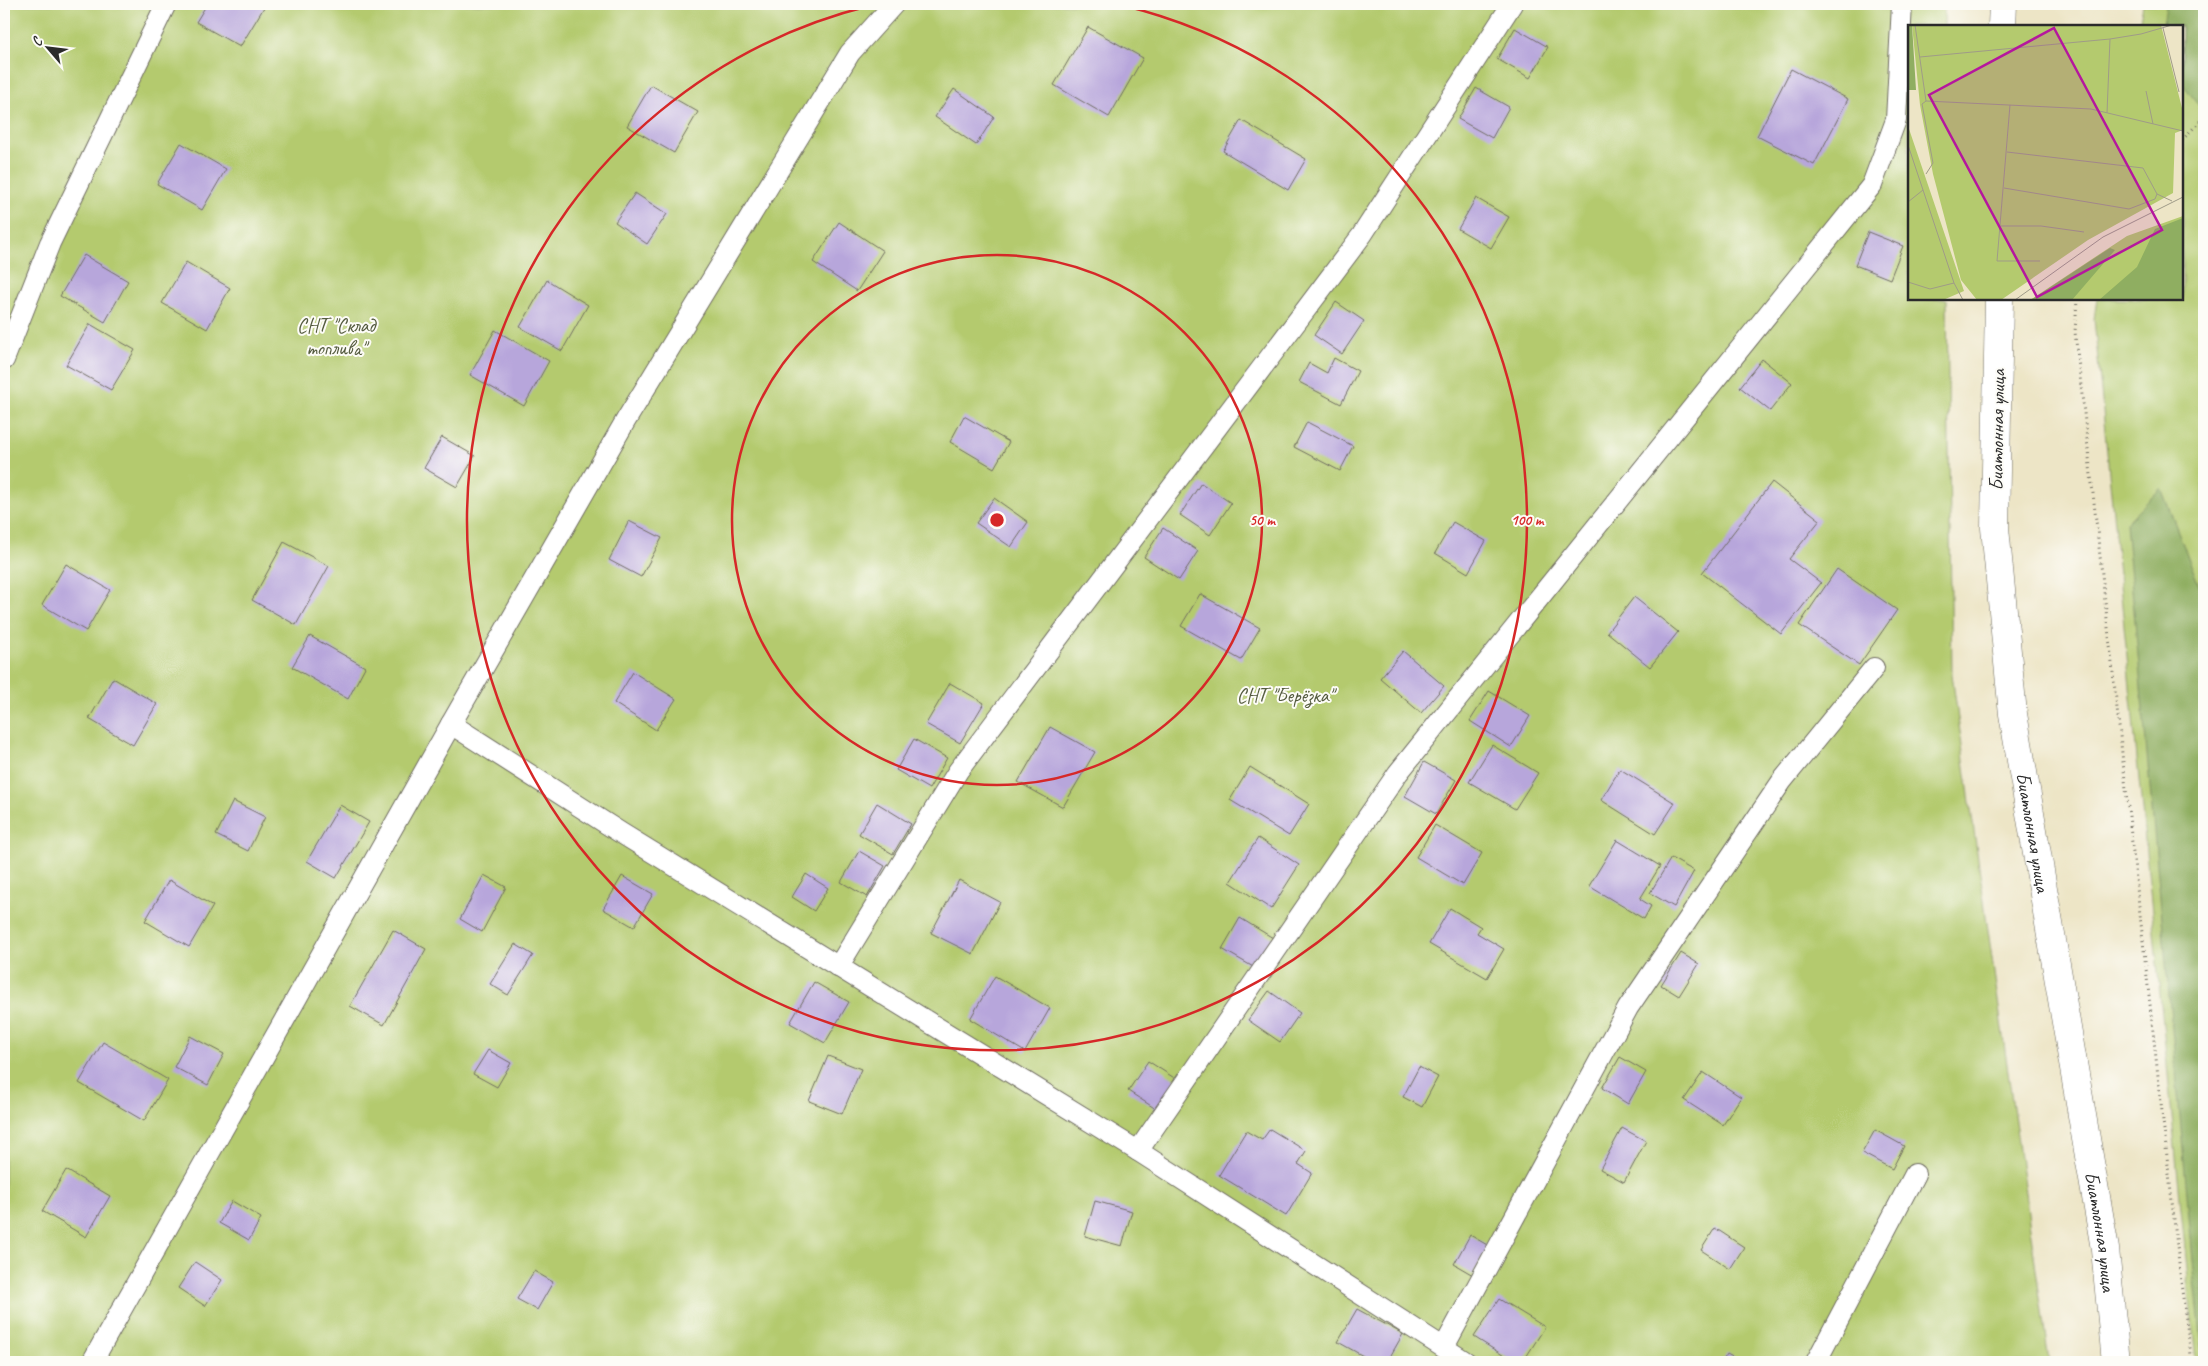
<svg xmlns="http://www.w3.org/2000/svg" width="2208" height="1366" font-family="Caveat,sans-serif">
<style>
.green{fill:#b4ca6e;stroke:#707a4c}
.forest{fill:#8fae61;stroke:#5d6c46}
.building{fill:#b7a6db}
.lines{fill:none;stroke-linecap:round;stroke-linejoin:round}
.lane-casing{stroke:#6f6c61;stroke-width:22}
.street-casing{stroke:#6f6c61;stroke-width:29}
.path{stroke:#6f6c61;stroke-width:3;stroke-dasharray:1 4;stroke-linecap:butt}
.lane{stroke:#fff;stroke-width:20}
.street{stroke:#fff;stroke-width:28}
.ring{fill:none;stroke:#d62828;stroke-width:2.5}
.labels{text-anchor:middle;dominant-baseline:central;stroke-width:4;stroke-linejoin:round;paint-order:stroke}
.park-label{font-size:20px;fill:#545b3f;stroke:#fdfcf7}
.street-label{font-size:20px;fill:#2b2b2b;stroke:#fdfcf7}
.inset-road{fill:none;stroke:#9f9b88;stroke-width:1}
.view{fill:#b5179e;fill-opacity:0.15;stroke:#b5179e;stroke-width:2.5}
.inset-edge{fill:none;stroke:#2b2b2b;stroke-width:2.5}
.centre{fill:#d62828;stroke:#fdfcf7;stroke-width:2.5}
.ring-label{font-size:15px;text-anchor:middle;font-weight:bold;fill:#d62828;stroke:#fdfcf7;stroke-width:4;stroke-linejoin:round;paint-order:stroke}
</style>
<rect width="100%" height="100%" fill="#fdfcf7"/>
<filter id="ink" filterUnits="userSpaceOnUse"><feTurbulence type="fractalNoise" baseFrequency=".02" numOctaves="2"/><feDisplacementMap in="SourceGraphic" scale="10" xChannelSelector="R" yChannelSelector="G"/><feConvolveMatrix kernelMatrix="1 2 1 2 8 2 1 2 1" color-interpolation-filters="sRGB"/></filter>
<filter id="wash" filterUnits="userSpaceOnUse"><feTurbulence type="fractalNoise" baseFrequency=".0096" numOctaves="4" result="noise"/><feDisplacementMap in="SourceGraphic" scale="20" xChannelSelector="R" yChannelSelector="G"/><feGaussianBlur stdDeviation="1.12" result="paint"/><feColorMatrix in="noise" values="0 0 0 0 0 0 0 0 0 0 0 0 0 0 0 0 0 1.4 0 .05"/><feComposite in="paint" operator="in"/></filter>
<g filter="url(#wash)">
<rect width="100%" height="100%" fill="#ede5c6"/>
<g class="green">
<path d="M 4,4 L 1944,4 L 1944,26 L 1909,26 L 1909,299 L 1947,299 L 1952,675 L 2049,1362 L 4,1362 Z"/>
<path d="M 2143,4 L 2204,4 L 2204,1362 L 2196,1362 L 2094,319 L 2097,299 L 2182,299 L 2182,26 L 2139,26 Z"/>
</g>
<g class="forest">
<path d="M 2166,4 L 2204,4 L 2204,112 L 2182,83 L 2182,26 L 2163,26 Z"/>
<path d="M 2161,488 L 2204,598 L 2204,1362 L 2194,1271 L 2126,523 Z"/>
</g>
<g id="blocks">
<g class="building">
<path d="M 207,4 L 266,4 L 240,47 L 196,22 Z"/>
<path d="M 1088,27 L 1143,58 L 1109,117 L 1054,85 Z"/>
<path d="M 1515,28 L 1548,47 L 1530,78 L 1497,59 Z"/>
<path d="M 1791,69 L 1848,99 L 1814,165 L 1757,136 Z"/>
<path d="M 651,85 L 698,112 L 674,153 L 627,126 Z"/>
<path d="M 1476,88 L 1509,107 L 1492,138 L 1458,119 Z"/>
<path d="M 954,89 L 994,117 L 976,145 L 935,117 Z"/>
<path d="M 1241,120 L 1306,159 L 1288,190 L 1223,151 Z"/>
<path d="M 181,143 L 226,169 L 202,210 L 157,184 Z"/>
<path d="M 635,193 L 667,214 L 647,244 L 615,222 Z"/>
<path d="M 1476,198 L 1509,217 L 1491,248 L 1458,229 Z"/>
<path d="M 839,222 L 883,251 L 857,291 L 813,262 Z"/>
<path d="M 1868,232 L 1903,246 L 1890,279 L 1855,265 Z"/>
<path d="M 84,255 L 128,281 L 105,322 L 60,296 Z"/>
<path d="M 186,262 L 230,288 L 207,329 L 162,303 Z"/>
<path d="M 547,280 L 588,305 L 562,351 L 520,327 Z"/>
<path d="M 1336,302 L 1364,321 L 1342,354 L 1314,335 Z"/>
<path d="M 90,324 L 135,350 L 111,390 L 66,365 Z"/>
<path d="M 495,330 L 549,361 L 524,406 L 470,375 Z"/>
<path d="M 1334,358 L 1358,371 L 1341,404 L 1299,382 L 1309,363 L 1327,373 Z"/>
<path d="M 1762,359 L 1792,383 L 1770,411 L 1740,387 Z"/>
<path d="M 964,416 L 1009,442 L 994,468 L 950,442 Z"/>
<path d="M 1307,422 L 1353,446 L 1340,471 L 1294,447 Z"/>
<path d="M 442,437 L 475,456 L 457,487 L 424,468 Z"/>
<path d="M 1772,482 L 1820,520 L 1789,559 L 1821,583 L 1781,634 L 1702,573 Z"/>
<path d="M 1201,483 L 1231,503 L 1210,535 L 1180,515 Z"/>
<path d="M 994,498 L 1028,522 L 1011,547 L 976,523 Z"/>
<path d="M 629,521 L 662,538 L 641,577 L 609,560 Z"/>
<path d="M 1453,522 L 1486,541 L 1468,573 L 1435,553 Z"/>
<path d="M 1163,528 L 1198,551 L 1179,580 L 1144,557 Z"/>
<path d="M 284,542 L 329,566 L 296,625 L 252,600 Z"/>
<path d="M 66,564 L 110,590 L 86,631 L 42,605 Z"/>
<path d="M 1837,569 L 1897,610 L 1859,665 L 1799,625 Z"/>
<path d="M 1200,594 L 1260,628 L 1241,660 L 1181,626 Z"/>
<path d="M 1634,597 L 1678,632 L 1650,667 L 1607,632 Z"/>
<path d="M 310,636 L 365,667 L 348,699 L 292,667 Z"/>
<path d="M 1403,651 L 1444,686 L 1421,713 L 1380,678 Z"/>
<path d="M 633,672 L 676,699 L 656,730 L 614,703 Z"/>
<path d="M 113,678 L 157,704 L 133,745 L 89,719 Z"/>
<path d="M 950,683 L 984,703 L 960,743 L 926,724 Z"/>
<path d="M 1489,691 L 1530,716 L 1511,747 L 1470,721 Z"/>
<path d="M 1050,727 L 1095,752 L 1063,807 L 1018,782 Z"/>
<path d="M 914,739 L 947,758 L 929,789 L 896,770 Z"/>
<path d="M 1492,745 L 1538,773 L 1515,809 L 1469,782 Z"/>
<path d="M 1424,762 L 1456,780 L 1436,814 L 1405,796 Z"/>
<path d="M 1250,767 L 1309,804 L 1289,836 L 1230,800 Z"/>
<path d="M 1620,769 L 1675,803 L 1655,834 L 1601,800 Z"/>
<path d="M 233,801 L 265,817 L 248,851 L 216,835 Z"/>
<path d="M 877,803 L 911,824 L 893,854 L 859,834 Z"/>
<path d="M 340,805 L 369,822 L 336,878 L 307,861 Z"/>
<path d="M 1435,825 L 1482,853 L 1463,885 L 1416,857 Z"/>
<path d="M 1258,838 L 1299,865 L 1271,909 L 1230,882 Z"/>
<path d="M 1617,840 L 1660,866 L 1640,899 L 1651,906 L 1644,919 L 1589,886 Z"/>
<path d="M 859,851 L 885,866 L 867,897 L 841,882 Z"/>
<path d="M 1671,858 L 1694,871 L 1674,907 L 1650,893 Z"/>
<path d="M 806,874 L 828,888 L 814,911 L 792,897 Z"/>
<path d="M 484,875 L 506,887 L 482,932 L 460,919 Z"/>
<path d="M 622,876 L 653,894 L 634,927 L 603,909 Z"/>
<path d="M 169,880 L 213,906 L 189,947 L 145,921 Z"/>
<path d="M 959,880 L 1000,902 L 973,954 L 931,933 Z"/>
<path d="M 1450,908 L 1481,927 L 1477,933 L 1504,949 L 1487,978 L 1429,944 Z"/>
<path d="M 1240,918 L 1273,938 L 1255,968 L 1222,949 Z"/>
<path d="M 393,930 L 426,949 L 384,1025 L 350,1006 Z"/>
<path d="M 515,944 L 533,955 L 508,995 L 490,984 Z"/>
<path d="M 1681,953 L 1699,964 L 1679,996 L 1661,985 Z"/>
<path d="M 995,976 L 1050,1008 L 1025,1052 L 970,1019 Z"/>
<path d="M 814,982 L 849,1002 L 825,1043 L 790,1023 Z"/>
<path d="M 1269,991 L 1300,1013 L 1280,1042 L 1248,1020 Z"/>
<path d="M 190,1036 L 224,1054 L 208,1085 L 174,1067 Z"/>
<path d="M 103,1042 L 168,1080 L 144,1121 L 79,1083 Z"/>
<path d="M 488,1050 L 511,1063 L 497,1087 L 473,1074 Z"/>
<path d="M 828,1056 L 861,1069 L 842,1114 L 809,1101 Z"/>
<path d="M 1620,1057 L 1646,1072 L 1628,1104 L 1602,1088 Z"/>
<path d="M 1148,1061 L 1179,1081 L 1159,1111 L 1128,1091 Z"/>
<path d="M 1419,1067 L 1438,1077 L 1422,1107 L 1403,1097 Z"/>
<path d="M 1703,1072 L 1741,1097 L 1723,1125 L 1684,1100 Z"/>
<path d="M 1622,1128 L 1646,1141 L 1624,1182 L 1600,1169 Z"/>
<path d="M 1270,1129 L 1306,1151 L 1298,1164 L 1312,1173 L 1286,1216 L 1219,1175 L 1246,1131 L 1262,1140 Z"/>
<path d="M 1875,1130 L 1904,1146 L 1892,1169 L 1862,1153 Z"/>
<path d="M 66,1170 L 110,1196 L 86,1237 L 42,1211 Z"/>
<path d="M 232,1201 L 261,1218 L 249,1240 L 219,1223 Z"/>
<path d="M 1095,1201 L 1132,1211 L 1122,1246 L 1085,1236 Z"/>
<path d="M 1715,1228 L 1744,1247 L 1730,1269 L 1701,1250 Z"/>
<path d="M 1470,1235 L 1489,1246 L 1473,1275 L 1454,1264 Z"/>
<path d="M 195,1262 L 222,1280 L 205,1306 L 178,1288 Z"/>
<path d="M 534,1271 L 553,1282 L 537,1310 L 517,1299 Z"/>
<path d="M 1499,1299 L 1545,1327 L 1523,1362 L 1514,1362 L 1474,1337 Z"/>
<path d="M 1357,1309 L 1403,1334 L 1387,1362 L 1374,1362 L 1338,1342 Z"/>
<path d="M 1727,1354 L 1742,1362 L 1722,1362 Z"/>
</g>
</g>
</g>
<g filter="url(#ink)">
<use href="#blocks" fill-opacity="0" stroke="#6f6c61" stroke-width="1"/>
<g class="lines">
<defs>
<g id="lane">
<path d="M 4,360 L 50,243 L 166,4"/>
<path d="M 451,724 L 621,833 L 1138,1151 L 1466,1362"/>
<path d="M 838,967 L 958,771 L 1362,235 L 1512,4"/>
<path d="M 1138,1151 L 1398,773 L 1872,185 L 1896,120 L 1902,4"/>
<path d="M 1444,1347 L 1628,1008 L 1782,781 L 1874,668"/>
<path d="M 92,1362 L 451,724 L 626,420 L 850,53 L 894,4"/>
<path d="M 1816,1362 L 1915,1174"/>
</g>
<g id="street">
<path d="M 2002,26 L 2003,4"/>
<path id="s1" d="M 1999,299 L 1995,528 L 2013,714 L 2105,1249 L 2116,1362"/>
</g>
</defs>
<use href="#lane" class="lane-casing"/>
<use href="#street" class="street-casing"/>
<g class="path">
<path d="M 2182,140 L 2204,117"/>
<path d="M 2077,299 L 2075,332 L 2182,1291 L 2192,1362"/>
</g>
<use href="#lane" class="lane"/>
<use href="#street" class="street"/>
</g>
</g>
<g class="ring">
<circle cx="997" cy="520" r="265"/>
<path d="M1121 5A530 530 0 1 1 873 5"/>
</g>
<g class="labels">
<g class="park-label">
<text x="336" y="325">СНТ "Склад<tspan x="336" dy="23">топлива"</tspan></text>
<text x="1285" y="695">СНТ "Берёзка"</text>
</g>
<g class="street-label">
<text transform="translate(1997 430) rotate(-89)">Биатлонная улица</text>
<text stroke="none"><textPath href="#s1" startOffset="536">Биатлонная улица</textPath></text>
<text stroke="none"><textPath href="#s1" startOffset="941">Биатлонная улица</textPath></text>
</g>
</g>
<g transform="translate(1908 25)">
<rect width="275" height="275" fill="#ede5c6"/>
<path d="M 4,0 L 253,0 L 275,87 L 275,105 L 267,108 L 265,168 L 180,215 L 93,275 L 69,275 L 53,255 L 25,149 L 12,80 ZM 0,101 L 56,266 L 35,275 L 0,275 ZM 275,191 L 275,275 L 122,275 L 219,211 Z" fill="#b4ca6e"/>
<path d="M 0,0 L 4,0 L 8,65 L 0,65 ZM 275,193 L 275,275 L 191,275 L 229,242 L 247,204 ZM 202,223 L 207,225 L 164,275 L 123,275 Z" fill="#8fae61"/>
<path class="inset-road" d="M 7,0 L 18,76 L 14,79 L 25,138 L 18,149M 255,3 L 271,67M 12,32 L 202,14 L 233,9 L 264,0M 238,66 L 245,99M 18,76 L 183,84 L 275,106M 102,80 L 89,236 L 132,236M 199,88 L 202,14M 0,120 L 46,258 L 55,275M 99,127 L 235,143 L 249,169 L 264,176M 96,163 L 221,184 L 247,174 L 249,169M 0,177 L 15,165M 93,201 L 133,201 L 176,207M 0,257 L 22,264 L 46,258M 107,275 L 195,212 L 275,172"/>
<path class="view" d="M 146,3 L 254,205 L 129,272 L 21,70 Z"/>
<rect width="275" height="275" class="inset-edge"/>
</g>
<circle cx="997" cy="520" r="8" class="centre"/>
<g class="ring-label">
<text x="1262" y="525">50 m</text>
<text x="1527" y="525">100 m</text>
</g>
<rect width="2208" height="1366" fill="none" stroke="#fdfcf7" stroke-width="20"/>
<g transform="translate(48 48) rotate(298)" stroke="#fdfcf7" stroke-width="4" paint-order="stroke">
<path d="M0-4L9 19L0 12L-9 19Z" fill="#2b2b2b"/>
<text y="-8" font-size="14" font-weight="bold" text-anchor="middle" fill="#2b2b2b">С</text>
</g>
</svg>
